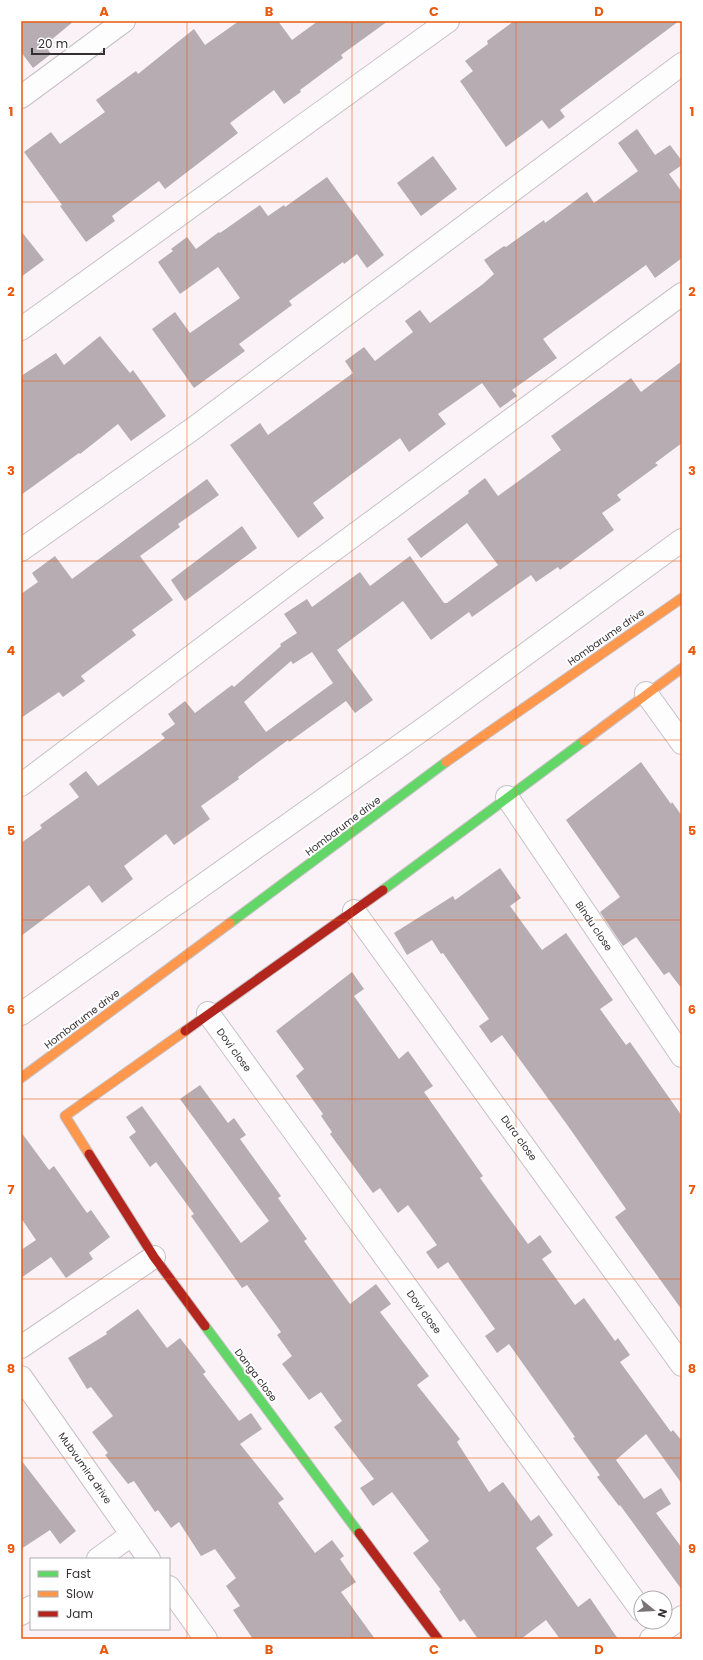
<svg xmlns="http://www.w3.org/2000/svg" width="703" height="1660" font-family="Poppins,sans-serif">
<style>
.building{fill:#b6acb1;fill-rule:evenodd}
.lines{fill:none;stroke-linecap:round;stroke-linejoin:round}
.street-casing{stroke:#c7c1c4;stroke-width:24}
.fast-casing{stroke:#c7c1c4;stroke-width:11}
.slow-casing{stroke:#c7c1c4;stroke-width:11}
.jam-casing{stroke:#c7c1c4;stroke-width:11}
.street{stroke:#fefdfe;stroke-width:22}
.fast{stroke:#63d668;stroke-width:9}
.slow{stroke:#ff974d;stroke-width:9}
.jam{stroke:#b3261e;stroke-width:9}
.grid{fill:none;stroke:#e8590c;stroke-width:1;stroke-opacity:0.55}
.labels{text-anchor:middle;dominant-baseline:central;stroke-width:4;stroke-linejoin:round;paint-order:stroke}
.street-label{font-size:10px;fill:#342f31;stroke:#fff}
.neatline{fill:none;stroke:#e8590c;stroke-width:1.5}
.grid-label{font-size:13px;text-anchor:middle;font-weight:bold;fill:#e8590c}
</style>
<rect width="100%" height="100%" fill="#faf2f6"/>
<g class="building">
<path d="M 21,21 L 74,21 L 45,45 L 51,54 L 33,68 L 21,52 Z"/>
<path d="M 239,21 L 278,21 L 292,40 L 318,21 L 388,21 L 341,55 L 343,58 L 300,90 L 301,92 L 284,104 L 274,90 L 230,123 L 238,133 L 165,189 L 159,181 L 112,216 L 115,221 L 86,242 L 60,206 L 62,205 L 24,152 L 51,132 L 60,144 L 105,112 L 96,100 L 136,71 L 138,74 L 194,29 L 205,45 Z"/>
<path d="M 514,21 L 679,21 L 560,110 L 565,117 L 549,129 L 542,120 L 506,147 L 460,81 L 473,71 L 465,61 L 488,44 L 487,41 Z"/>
<path d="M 637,129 L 655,155 L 670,145 L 682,161 L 682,165 L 669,174 L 682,192 L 682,258 L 655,278 L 646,265 L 543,339 L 557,358 L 512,390 L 517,396 L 500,408 L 482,383 L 438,414 L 446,424 L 409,452 L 400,438 L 313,503 L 324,518 L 298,538 L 230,445 L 260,423 L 268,435 L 353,373 L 345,361 L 364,347 L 375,361 L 413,332 L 405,321 L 420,310 L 430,323 L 483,284 L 494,274 L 484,260 L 504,246 L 506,247 L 544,220 L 545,223 L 587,192 L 594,203 L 638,171 L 618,143 Z"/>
<path d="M 433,156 L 457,189 L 421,216 L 397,183 Z"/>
<path d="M 327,177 L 384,255 L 367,268 L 357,254 L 344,264 L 343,262 L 289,301 L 292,305 L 239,344 L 245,351 L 194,388 L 152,329 L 175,312 L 190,333 L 240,298 L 218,267 L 180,294 L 158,262 L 173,251 L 171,249 L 187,237 L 196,249 L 219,232 L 220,233 L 260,205 L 268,216 L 284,205 L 285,207 Z"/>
<path d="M 21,231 L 44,260 L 21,277 Z"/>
<path d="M 100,336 L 130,373 L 133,370 L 166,416 L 131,441 L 118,424 L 80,454 L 79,453 L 21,495 L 21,376 L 56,353 L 64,365 Z"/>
<path d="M 682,361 L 682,443 L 655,463 L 658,465 L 617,495 L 621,500 L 602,513 L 614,530 L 560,570 L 558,567 L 536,582 L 531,575 L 472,617 L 469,612 L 431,640 L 403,601 L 337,650 L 373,700 L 355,713 L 346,701 L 289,742 L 288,740 L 238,777 L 239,779 L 201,806 L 210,819 L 174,845 L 166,834 L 124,866 L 133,879 L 102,903 L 89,885 L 21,936 L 21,843 L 42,828 L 40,825 L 79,797 L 69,784 L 86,771 L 98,786 L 165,738 L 161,734 L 175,724 L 168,714 L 185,701 L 195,713 L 232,685 L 234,687 L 281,646 L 280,644 L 297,633 L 284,614 L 307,599 L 312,607 L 360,572 L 370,586 L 410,556 L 444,603 L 447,603 L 498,565 L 467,523 L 421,558 L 407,539 L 469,493 L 468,491 L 485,478 L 498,496 L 561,450 L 551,436 L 631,378 L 641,392 ZM 312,652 L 333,683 L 266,732 L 244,702 L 291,661 L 293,664 Z"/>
<path d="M 207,479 L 219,495 L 178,524 L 180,527 L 140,556 L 173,600 L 132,630 L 136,635 L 81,676 L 85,681 L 63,697 L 59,692 L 21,718 L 21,594 L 38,582 L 32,573 L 55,556 L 72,579 Z"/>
<path d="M 242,526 L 257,548 L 185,601 L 171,580 Z"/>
<path d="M 641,762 L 671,804 L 672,802 L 682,816 L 682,989 L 669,972 L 664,975 L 636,937 L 623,946 L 616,936 L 600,912 L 620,897 L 566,820 Z"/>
<path d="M 500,868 L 521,898 L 510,906 L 542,950 L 566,933 L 613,1000 L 600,1009 L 626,1045 L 630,1042 L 682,1116 L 682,1310 L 615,1217 L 626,1209 L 568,1126 L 502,1035 L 491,1043 L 479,1026 L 489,1019 L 443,953 L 441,954 L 432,940 L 407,955 L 394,933 L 453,896 L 455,900 Z"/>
<path d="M 352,972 L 364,989 L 354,996 L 399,1059 L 408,1051 L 433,1086 L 424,1092 L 483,1176 L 480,1178 L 528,1244 L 540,1235 L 552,1252 L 542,1259 L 575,1305 L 584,1298 L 615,1341 L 618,1338 L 630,1355 L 620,1362 L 671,1432 L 673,1430 L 682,1441 L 682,1484 L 646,1434 L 616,1460 L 644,1499 L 661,1488 L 671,1504 L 656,1513 L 682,1548 L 682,1590 L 620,1505 L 619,1506 L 597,1477 L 600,1475 L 573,1438 L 575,1437 L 509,1344 L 497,1353 L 485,1336 L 495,1329 L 448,1262 L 438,1269 L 426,1252 L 437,1245 L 408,1205 L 398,1213 L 380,1188 L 373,1193 L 330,1134 L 332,1132 L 321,1116 L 323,1114 L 296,1076 L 304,1069 L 276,1031 Z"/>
<path d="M 200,1085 L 228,1123 L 234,1118 L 246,1135 L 240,1139 L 281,1196 L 278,1198 L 307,1239 L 304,1241 L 350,1304 L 376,1284 L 391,1304 L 380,1312 L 429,1376 L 417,1385 L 460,1439 L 457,1442 L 489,1492 L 503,1482 L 531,1521 L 539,1515 L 553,1535 L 536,1548 L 578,1607 L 590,1598 L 618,1639 L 560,1639 L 546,1620 L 521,1639 L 478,1639 L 464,1619 L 460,1622 L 439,1591 L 441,1590 L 413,1553 L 429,1541 L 392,1492 L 373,1506 L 360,1488 L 374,1479 L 334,1427 L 342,1421 L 321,1392 L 309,1400 L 282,1364 L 292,1356 L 277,1335 L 281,1332 L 247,1285 L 242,1288 L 191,1216 L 194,1214 L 156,1162 L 150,1167 L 129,1137 L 136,1132 L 126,1117 L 142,1106 L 241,1243 L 269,1221 L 180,1099 Z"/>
<path d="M 21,1132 L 49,1170 L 54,1166 L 87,1213 L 91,1210 L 110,1237 L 89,1253 L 93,1259 L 66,1278 L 51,1257 L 21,1278 L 21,1250 L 36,1240 L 21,1218 Z"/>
<path d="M 138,1309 L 167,1348 L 180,1338 L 206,1372 L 203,1374 L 239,1421 L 251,1413 L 262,1429 L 240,1444 L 284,1499 L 278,1503 L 315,1553 L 332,1540 L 344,1556 L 340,1559 L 356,1582 L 341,1592 L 375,1639 L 253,1639 L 233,1610 L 240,1606 L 226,1586 L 236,1578 L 215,1549 L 201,1556 L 179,1522 L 171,1528 L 158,1510 L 155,1512 L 134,1481 L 128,1484 L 105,1455 L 108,1453 L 92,1432 L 113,1416 L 91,1387 L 87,1389 L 68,1358 L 107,1334 L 106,1332 Z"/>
<path d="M 21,1460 L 76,1531 L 60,1544 L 50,1530 L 21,1549 Z"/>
</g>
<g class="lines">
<defs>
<g id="street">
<path d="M 21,97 L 124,21"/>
<path d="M 21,329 L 448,21"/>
<path d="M 21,550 L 194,428 L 682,64"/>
<path d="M 646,693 L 682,743"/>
<path d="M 21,785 L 297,577 L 682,294"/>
<path d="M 507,797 L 682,1056"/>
<path d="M 354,911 L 682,1365"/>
<path d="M 208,1013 L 641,1610"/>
<path d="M 21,1014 L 433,722 L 682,540"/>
<path d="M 21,1347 L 154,1257"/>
<path d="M 21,1377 L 149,1559"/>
<path d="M 98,1559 L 131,1535"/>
<path d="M 169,1587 L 206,1639"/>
<path d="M 21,1614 L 31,1607"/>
<path d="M 651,1639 L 682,1617"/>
</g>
<g id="fast">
<path d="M 383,890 L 584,741"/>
<path d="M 230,923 L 446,762"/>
<path d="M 205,1326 L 359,1533"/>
</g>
<g id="slow">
<path d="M 584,741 L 682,668"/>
<path d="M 446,762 L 682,598"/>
<path d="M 21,1078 L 230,923"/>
<path d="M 89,1154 L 65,1116 L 185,1031"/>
</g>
<g id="jam">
<path d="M 185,1031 L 383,890"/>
<path d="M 89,1154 L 154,1257 L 205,1326"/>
<path d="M 359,1533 L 438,1639"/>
</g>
</defs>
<use href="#street" class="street-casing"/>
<use href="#fast" class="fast-casing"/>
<use href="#slow" class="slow-casing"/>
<use href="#jam" class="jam-casing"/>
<use href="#street" class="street"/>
<use href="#fast" class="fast"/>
<use href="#slow" class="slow"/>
<use href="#jam" class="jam"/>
</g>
<path class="grid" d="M 187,21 L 187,1639M 352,21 L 352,1639M 516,21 L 516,1639M 21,202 L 682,202M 21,381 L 682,381M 21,561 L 682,561M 21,740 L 682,740M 21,920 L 682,920M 21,1099 L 682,1099M 21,1279 L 682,1279M 21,1458 L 682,1458"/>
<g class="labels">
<g class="street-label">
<text transform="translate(606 637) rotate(-35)">Hombarume drive</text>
<text transform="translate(343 826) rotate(-37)">Hombarume drive</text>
<text transform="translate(594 926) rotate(56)">Bindu close</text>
<text transform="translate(82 1019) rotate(-37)">Hombarume drive</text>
<text transform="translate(234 1050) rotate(54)">Dovi close</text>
<text transform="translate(519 1138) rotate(54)">Dura close</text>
<text transform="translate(424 1312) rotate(54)">Dovi close</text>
<text transform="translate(256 1375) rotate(53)">Danga close</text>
<text transform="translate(85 1468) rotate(55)">Mubvumira drive</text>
</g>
</g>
<rect width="703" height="1660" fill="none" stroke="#ffffff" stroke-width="44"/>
<rect x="30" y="1558" width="140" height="72" fill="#ffffff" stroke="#aeacad"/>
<rect x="38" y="1571" width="20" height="6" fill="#63d668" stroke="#aeacad"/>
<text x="66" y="1578" font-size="12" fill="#342f31">Fast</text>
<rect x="38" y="1591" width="20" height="6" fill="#ff974d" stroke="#aeacad"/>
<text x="66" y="1598" font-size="12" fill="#342f31">Slow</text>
<rect x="38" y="1611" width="20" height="6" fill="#b3261e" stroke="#aeacad"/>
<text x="66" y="1618" font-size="12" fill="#342f31">Jam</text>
<g transform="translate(653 1610) rotate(108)"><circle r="19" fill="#ffffff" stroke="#aeacad"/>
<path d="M0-3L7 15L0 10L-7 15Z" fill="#797376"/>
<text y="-6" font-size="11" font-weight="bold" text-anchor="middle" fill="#342f31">N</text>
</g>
<path d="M32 48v6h72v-6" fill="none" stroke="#342f31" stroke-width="2"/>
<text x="38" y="48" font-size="12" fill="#342f31" stroke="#ffffff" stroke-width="3" paint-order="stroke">20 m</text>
<rect x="22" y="22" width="659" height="1616" class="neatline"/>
<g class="grid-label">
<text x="104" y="16">A</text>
<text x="269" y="16">B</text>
<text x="434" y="16">C</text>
<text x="599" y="16">D</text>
<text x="11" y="116">1</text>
<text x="692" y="116">1</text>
<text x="11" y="296">2</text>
<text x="692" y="296">2</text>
<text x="11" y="475">3</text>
<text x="692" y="475">3</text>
<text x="11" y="655">4</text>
<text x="692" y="655">4</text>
<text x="11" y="835">5</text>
<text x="692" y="835">5</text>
<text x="11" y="1014">6</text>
<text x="692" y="1014">6</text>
<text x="11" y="1194">7</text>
<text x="692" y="1194">7</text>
<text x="11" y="1373">8</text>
<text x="692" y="1373">8</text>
<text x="11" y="1553">9</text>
<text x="692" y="1553">9</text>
<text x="104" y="1654">A</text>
<text x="269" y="1654">B</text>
<text x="434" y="1654">C</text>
<text x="599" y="1654">D</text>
</g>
</svg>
